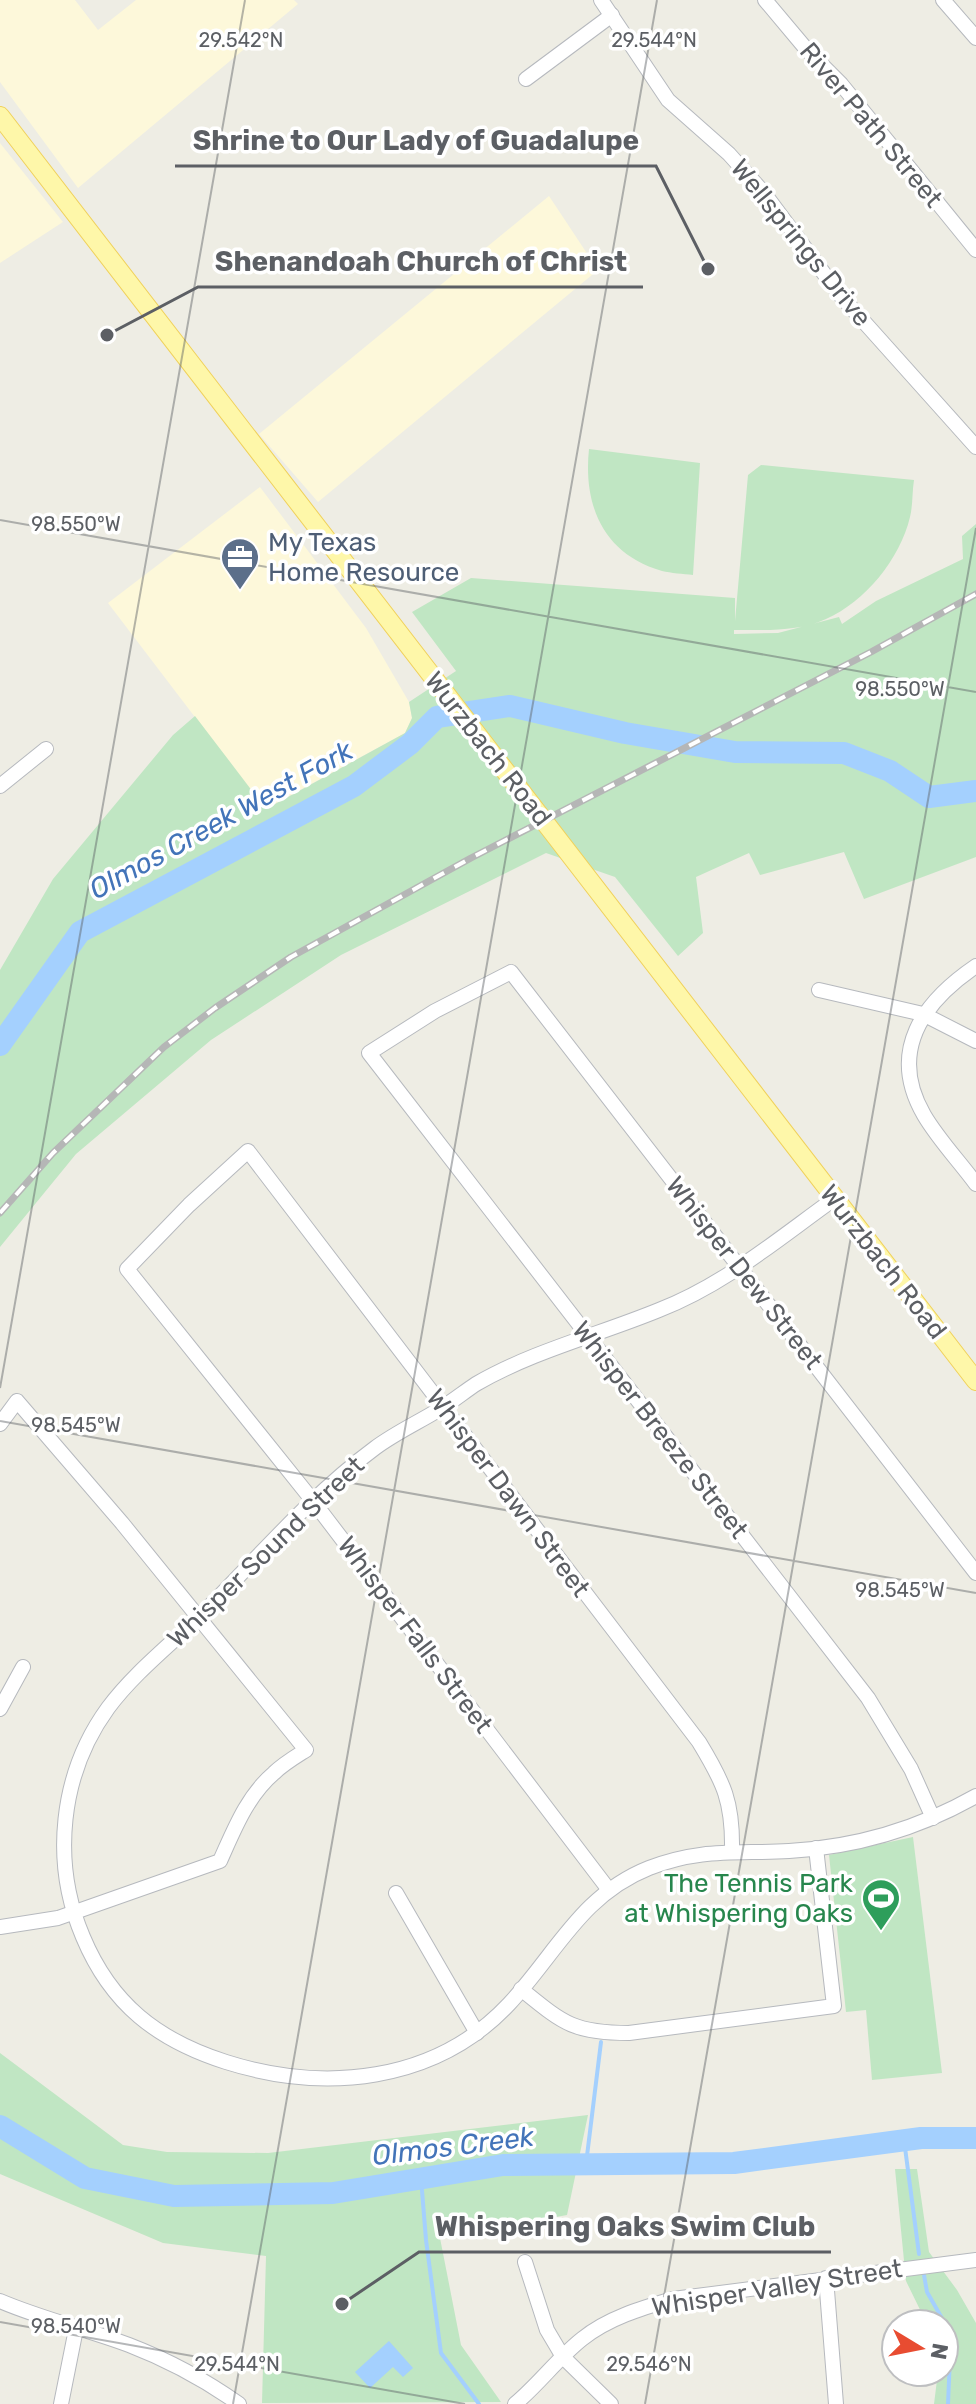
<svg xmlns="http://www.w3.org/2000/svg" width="976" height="2404" font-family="Rubik,sans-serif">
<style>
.commercial{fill:#fdf8da}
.green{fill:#c0e6c3}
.water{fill:#a4d0fe}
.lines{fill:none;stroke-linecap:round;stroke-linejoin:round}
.stream{stroke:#a4d0fe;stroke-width:4}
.river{stroke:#a4d0fe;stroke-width:22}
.minor-casing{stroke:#b6b9be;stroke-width:16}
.major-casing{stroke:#f0d15b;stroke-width:20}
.minor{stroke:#fff;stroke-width:14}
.major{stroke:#fef7a9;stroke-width:18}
.rail-casing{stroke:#b5b6b6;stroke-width:7}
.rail{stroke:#fff;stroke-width:4;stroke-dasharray:12;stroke-linecap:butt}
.ticks{fill:none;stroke:#5c5f64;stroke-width:2;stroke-opacity:0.45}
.labels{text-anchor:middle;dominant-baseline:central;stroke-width:7;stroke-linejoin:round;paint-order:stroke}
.street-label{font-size:26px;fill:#5c5f64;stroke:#fff}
.service-label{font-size:26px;fill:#4e5e75;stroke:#fff;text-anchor:start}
.leisure-label{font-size:26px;fill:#27864d;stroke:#fff;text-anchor:end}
.water-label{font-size:28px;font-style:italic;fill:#4374b9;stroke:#fff}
.ticks-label{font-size:20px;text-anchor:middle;fill:#5c5f64;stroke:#fff;stroke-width:7;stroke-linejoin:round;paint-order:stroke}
.leader{fill:none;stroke:#5c5f64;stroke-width:3}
.callout-dot{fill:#5c5f64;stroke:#fff;stroke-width:3}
.callout-label{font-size:28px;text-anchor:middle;font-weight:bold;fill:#5c5f64;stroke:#fff;stroke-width:7;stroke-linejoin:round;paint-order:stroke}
</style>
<rect width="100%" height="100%" fill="#eeede4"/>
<g class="commercial">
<path d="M 0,0 L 75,0 L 98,30 L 136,0 L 294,0 L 298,4 L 78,188 L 0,82 Z"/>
<path d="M 0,143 L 63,222 L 0,263 Z"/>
<path d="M 549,196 L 598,270 L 318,502 L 259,434 Z"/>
<path d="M 260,487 L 366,628 L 409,702 L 412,718 L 405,733 L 265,809 L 108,603 Z"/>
</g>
<g class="green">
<path d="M 589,449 L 700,463 L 693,575 C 683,574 671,573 662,571 C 603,554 583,505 589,449 Z"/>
<path d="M 761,465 L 914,480 C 912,492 913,505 910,517 C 900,559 865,602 826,619 C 799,632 763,630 734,630 L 734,634 L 778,633 L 839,617 L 842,624 L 876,601 L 963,559 L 962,536 L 976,524 L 976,857 L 864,899 L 844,852 L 760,875 L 749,853 L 696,877 L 703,933 L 678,956 L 615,877 L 546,853 L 341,955 L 211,1040 L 76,1154 L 0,1247 L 0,970 L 53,879 L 173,735 L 195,716 L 266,809 L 405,733 L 412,718 L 409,702 L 456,671 L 412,612 L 471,578 L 735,598 L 735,621 L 748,475 Z"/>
<path d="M 913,1837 L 942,2073 L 872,2080 L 866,2010 L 846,2012 L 829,1855 Z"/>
<path d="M 0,2053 L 123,2145 L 167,2152 L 268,2153 L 588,2115 L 567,2215 L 440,2238 L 461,2345 L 501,2402 L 262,2403 L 266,2256 L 163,2243 L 0,2174 Z"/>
<path d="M 895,2169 L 917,2169 L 929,2252 L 957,2290 L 976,2323 L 976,2404 L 934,2404 L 938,2372 L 944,2372 L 944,2324 L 927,2324 L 906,2281 Z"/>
</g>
<path class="water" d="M 389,2341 L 413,2368 L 403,2377 L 393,2367 L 370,2388 L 355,2372 Z"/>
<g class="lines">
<g class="stream">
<path d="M 904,2140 L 919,2254"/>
<path d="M 586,2164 L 601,2042"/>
<path d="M 421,2178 L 426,2240 L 441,2353 L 479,2404"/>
<path d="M 924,2275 L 927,2292 L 951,2334 L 948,2404"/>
</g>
<g class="river">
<path d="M 0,1045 L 80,932 L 354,786 L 410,744 L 437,717 L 510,706 L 625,733 L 735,752 L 844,753 L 890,771 L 929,797 L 976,791"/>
<path d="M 0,2126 L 85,2178 L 174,2196 L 333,2193 L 503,2165 L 734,2163 L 921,2138 L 976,2138"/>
</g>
<defs>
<g id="minor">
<path d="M 601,0 L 668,100 L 729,154 L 764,193 L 840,295 L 976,447"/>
<path d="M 765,0 L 807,50 L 841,84 L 976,250"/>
<path d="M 943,0 L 976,38"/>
<path d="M 526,79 L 612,15"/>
<path d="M 0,786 L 46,749"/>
<path d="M 976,966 C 923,1002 887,1051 924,1115 C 938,1139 959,1161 976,1184"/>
<path d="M 819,990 L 923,1014 L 976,1041"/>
<path d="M 834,1199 C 778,1239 724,1285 659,1310 C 598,1335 533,1351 476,1384 C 464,1392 453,1401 440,1409 C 419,1422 395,1433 375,1448 C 310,1496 257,1559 201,1615 C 170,1645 134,1673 108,1708 C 60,1774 51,1862 83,1937 C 111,2004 157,2040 226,2062 C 324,2093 435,2083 509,2004 C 556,1954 581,1895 649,1868 C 701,1848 736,1854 789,1851 C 856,1847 918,1829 976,1796"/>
<path d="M 0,1424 L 17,1401 L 122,1523 L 306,1750 C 295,1757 283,1764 274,1773 C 247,1796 234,1830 220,1861 L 58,1918 L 0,1927"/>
<path d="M 0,1709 L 23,1667"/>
<path d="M 933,1818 L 911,1769 L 868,1698 L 369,1053 L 435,1011 L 511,972 L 976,1573"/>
<path d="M 609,1890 L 313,1501 L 127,1269 L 189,1205 L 248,1151 L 699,1742 C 724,1783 733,1802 732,1851"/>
<path d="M 396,1893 L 477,2033"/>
<path d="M 521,1989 C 563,2023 573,2033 629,2033 L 834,2006 L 816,1848"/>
<path d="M 525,2262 L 547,2330 L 563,2357 L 611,2404"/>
<path d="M 826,2278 L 836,2404"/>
<path d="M 0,2301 C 42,2319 86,2329 129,2345 C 168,2360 205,2380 239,2404"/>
<path d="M 61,2404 L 76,2329"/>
<path d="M 515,2404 C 539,2384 558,2358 582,2339 C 608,2318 642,2308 673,2299 L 976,2260"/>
</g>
<path id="major" d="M 0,116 L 976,1381"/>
</defs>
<use href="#minor" class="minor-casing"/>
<use href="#major" class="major-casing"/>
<use href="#minor" class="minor"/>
<use href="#major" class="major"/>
<defs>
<path id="rail" d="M 0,1213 L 53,1153 L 164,1047 L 215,1008 L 291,957 L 471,858 L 871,652 L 976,594"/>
</defs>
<use href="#rail" class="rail-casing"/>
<use href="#rail" class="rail"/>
</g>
<path class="ticks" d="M 0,520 L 976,692M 0,1388 L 245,0M 0,1421 L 976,1593M 0,2322 L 465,2404M 233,2404 L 657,0M 645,2404 L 976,528"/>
<defs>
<symbol id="office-pin" viewBox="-11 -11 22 30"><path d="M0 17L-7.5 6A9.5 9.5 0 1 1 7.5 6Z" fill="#5c6f8a" stroke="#fff"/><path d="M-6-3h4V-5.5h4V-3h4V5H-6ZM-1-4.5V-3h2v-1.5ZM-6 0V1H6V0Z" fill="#fff"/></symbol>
<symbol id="stadium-pin" viewBox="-11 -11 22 30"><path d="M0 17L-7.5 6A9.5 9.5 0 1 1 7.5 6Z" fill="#2e9e5b" stroke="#fff"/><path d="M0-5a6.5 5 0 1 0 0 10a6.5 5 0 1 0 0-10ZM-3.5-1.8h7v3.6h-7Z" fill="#fff"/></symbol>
</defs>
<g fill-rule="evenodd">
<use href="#office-pin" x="218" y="535" width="44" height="60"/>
<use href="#stadium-pin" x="859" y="1876" width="44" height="60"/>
</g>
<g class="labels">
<g class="street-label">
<text transform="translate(871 125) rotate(50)">River Path Street</text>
<text transform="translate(801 243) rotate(51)">Wellsprings Drive</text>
<text transform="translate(488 749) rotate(52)">Wurzbach Road</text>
<text transform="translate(883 1262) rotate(52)">Wurzbach Road</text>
<text transform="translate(744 1273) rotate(52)">Whisper Dew Street</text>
<text transform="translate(660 1430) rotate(52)">Whisper Breeze Street</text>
<text transform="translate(508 1493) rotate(53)">Whisper Dawn Street</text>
<text transform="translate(266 1552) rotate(-44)">Whisper Sound Street</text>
<text transform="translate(415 1635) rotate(53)">Whisper Falls Street</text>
<text transform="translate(777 2288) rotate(-9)">Whisper Valley Street</text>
</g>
<g class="service-label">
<text x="268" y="542">My Texas<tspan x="268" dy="30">Home Resource</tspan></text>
</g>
<g class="leisure-label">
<text x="853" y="1883">The Tennis Park<tspan x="853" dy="30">at Whispering Oaks</tspan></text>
</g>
<g class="water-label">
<text transform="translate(221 820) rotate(-29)">Olmos Creek West Fork</text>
<text transform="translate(453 2146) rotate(-7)">Olmos Creek</text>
</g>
</g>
<g class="ticks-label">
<text x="654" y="47">29.544°N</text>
<text x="241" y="47">29.542°N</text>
<text x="76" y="531">98.550°W</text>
<text x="900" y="696">98.550°W</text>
<text x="76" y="1432">98.545°W</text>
<text x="900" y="1597">98.545°W</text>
<text x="76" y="2333">98.540°W</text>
<text x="237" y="2371">29.544°N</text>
<text x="649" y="2371">29.546°N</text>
</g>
<path class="leader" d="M708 269L656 166H175M107 335L198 287H643M342 2304L419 2252H831"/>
<g class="callout-dot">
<circle cx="708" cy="269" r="8"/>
<circle cx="107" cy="335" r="8"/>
<circle cx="342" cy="2304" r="8"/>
</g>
<g class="callout-label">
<text x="416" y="150">Shrine to Our Lady of Guadalupe</text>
<text x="421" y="271">Shenandoah Church of Christ</text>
<text x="625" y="2236">Whispering Oaks Swim Club</text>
</g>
<g transform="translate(920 2348) rotate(100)"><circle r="38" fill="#ffffff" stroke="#bebfc1" stroke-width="2"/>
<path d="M0-6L14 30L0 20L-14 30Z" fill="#e84c31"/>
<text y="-12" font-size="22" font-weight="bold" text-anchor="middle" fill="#5c5f64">N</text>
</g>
</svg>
